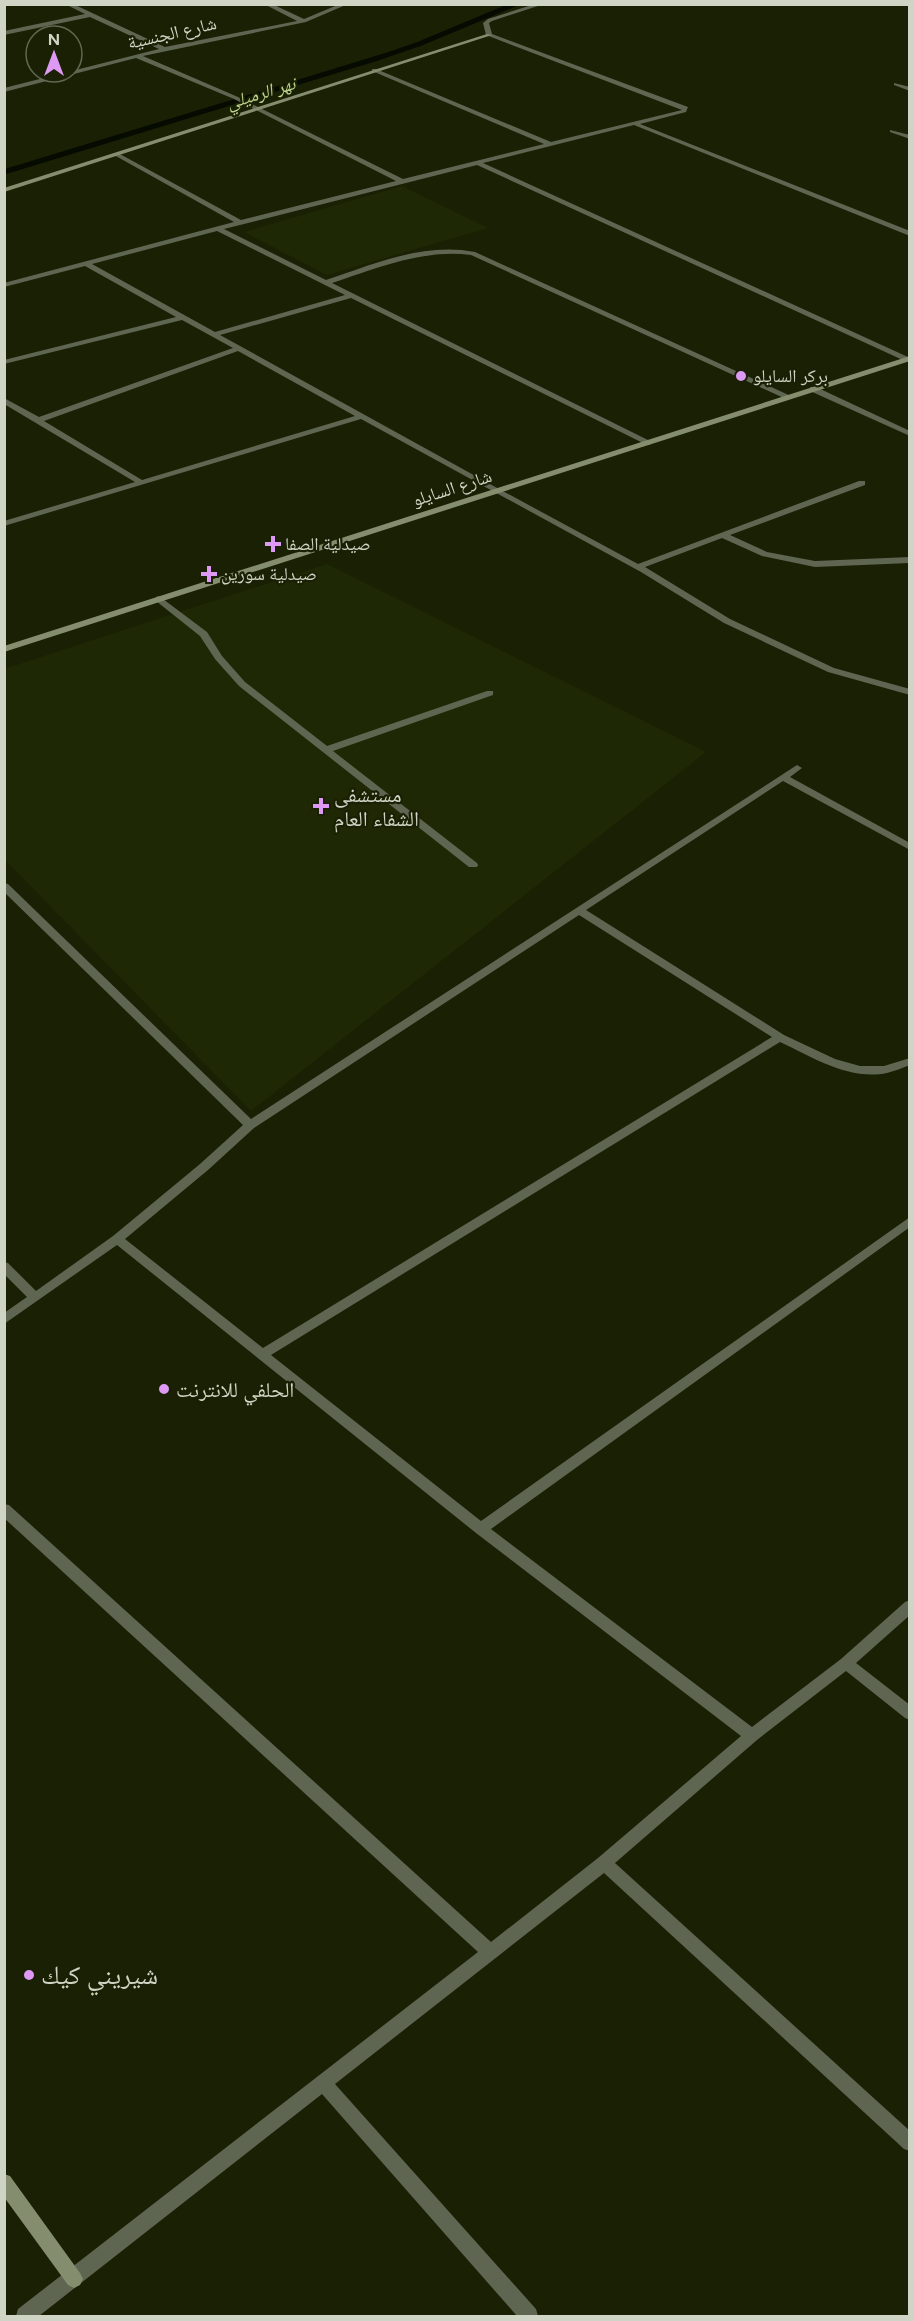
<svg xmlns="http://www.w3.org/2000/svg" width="914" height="2321" font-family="Figtree,'Noto Naskh Arabic',sans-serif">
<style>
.built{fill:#1f2804}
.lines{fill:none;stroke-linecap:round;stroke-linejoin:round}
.stream{stroke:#050b00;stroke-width:5}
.lane{fill:#5e6551;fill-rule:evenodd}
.street{fill:#5e6551;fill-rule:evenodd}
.secondary{fill:#848e6f;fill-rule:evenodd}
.poi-dot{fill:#dd99f3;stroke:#192004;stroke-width:2}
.labels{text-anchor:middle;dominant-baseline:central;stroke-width:4.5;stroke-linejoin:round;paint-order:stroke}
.far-street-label{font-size:18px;fill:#cfd5c4;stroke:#192004}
.far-water-label{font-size:18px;font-style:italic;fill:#bcd38a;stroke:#192004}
.far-poi-label{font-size:18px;fill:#cfd5c4;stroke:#192004;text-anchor:start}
.poi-label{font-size:21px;fill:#cfd5c4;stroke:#192004;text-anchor:start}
.near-poi-label{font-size:26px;fill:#cfd5c4;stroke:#192004;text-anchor:start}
</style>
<rect width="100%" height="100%" fill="#192004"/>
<g class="built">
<path d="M 402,186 L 488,228 L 327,275 L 244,232 Z"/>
<path d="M 327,564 L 706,752 L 251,1111 L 5,860 L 4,669 Z"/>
</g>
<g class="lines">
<path class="stream" d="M 4,172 L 381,57 L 419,44 L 515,4"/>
<g class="lane">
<path d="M 894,83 L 910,87 L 910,91 L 894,85 Z"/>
<path d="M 890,130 L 910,135 L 910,139 L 890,132 Z"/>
<path d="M 159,596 L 207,632 L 222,656 L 245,682 L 327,746 L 487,691 L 493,691 L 493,695 L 333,751 L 477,863 L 478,865 L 477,867 L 469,867 L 239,686 L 215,659 L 200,636 L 156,601 L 156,597 Z"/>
</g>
<g class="street">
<path d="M 65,4 L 73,4 L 165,47 L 297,21 L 264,4 L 272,4 L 304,19 L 340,4 L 348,4 L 306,22 L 143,56 L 238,97 L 403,179 L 544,144 L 372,71 L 372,69 L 376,69 L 551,142 L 682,110 L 486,35 L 483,23 L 488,19 L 535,4 L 544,4 L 492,21 L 489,23 L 492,34 L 688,107 L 686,112 L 640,124 L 910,231 L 910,236 L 634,125 L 483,163 L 908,357 L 909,359 L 905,361 L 477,165 L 224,229 L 326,280 C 374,264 424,242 475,252 L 793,397 L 786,399 L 471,255 C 422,249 378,268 332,283 L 650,441 L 650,445 L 647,445 L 351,298 L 220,335 L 499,489 L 638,564 L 859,481 L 865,481 L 865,485 L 730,535 L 767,552 L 815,561 L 910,557 L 910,563 L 815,567 L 762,556 L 722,538 L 645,567 L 730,619 L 834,668 L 910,689 L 910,695 L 828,672 L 724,623 L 641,572 L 361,419 L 4,526 L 4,521 L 135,482 L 4,404 L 4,398 L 39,417 L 233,348 L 182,320 L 4,364 L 4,360 L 176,317 L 85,266 L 4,287 L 4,283 L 234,222 L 114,155 L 114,153 L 118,153 L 241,220 L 396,181 L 234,99 L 136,58 L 4,92 L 4,88 L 159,49 L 90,17 L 4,35 L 4,31 L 85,14 ZM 217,231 L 345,295 L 215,332 L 92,264 ZM 238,351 L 355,416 L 142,480 L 44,421 Z"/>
<path d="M 810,387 L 816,387 L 910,431 L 910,436 L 810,391 Z"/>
<path d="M 797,765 L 802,768 L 790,777 L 910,843 L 910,850 L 783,781 L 586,910 L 784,1035 L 835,1059 L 860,1066 L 884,1066 L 910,1058 L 910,1065 C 902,1068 895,1071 887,1073 C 850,1081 812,1057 780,1042 L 271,1355 L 481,1521 L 910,1217 L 910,1227 L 491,1529 L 752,1727 L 841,1659 L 905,1602 L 910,1600 L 910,1615 L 856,1663 L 910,1705 L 910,1720 L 905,1718 L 846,1671 L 757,1740 L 615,1863 L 910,2131 L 910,2151 L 904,2149 L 604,1873 L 335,2084 L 536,2309 L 538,2316 L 517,2316 L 322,2094 L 39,2316 L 16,2316 L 18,2309 L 478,1952 L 4,1518 L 4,1504 L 9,1505 L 491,1942 L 598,1858 L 741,1736 L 476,1533 L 117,1245 L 4,1324 L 4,1313 L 27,1297 L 4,1274 L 4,1262 L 8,1263 L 36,1291 L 113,1236 L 200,1164 L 243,1125 L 4,892 L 4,883 L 8,884 L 251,1119 ZM 579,915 L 772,1037 L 263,1348 L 125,1239 L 208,1170 L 254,1128 Z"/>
</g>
<g class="secondary">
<path d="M 487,34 L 492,35 L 4,192 L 4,188 Z"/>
<path d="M 910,356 L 910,361 L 4,652 L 4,646 Z"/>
<path d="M 4,2174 L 10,2176 L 80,2273 L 83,2279 L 80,2285 L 74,2288 L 68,2285 L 4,2197 Z"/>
</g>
</g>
<g class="poi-dot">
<circle cx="741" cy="376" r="6"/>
<path d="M270 535h6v6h6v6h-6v6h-6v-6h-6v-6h6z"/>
<path d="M206 565h6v6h6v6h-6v6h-6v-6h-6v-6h6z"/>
<path d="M318 797h6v6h6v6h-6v6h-6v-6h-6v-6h6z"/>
<circle cx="164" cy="1389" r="6"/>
<circle cx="29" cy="1975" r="6"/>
</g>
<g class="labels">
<g class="far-street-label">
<text transform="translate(172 33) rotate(-13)">شارع الجنسية</text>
<text transform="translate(452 488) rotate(-18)">شارع السايلو</text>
</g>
<g class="far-water-label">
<text transform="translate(261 93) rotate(-17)">نهر الرميلي</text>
</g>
<g class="far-poi-label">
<text x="753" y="376">بركر السايلو</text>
<text x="285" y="544">صيدلية الصفا</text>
<text x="221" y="574">صيدلية سورين</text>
</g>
<g class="poi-label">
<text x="334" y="794">مستشفى<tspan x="334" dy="24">الشفاء العام</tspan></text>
<text x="176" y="1389">الحلفي للانترنت</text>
</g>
<g class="near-poi-label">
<text x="41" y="1975">شيريني كيك</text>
</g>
</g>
<rect width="914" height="2321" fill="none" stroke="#cfd5c4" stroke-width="12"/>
<g transform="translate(54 54)"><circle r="28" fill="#192004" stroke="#626851" stroke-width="1.5"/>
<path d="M0-4.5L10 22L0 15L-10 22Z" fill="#dd99f3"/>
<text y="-9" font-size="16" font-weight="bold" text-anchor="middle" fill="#cfd5c4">N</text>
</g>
</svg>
